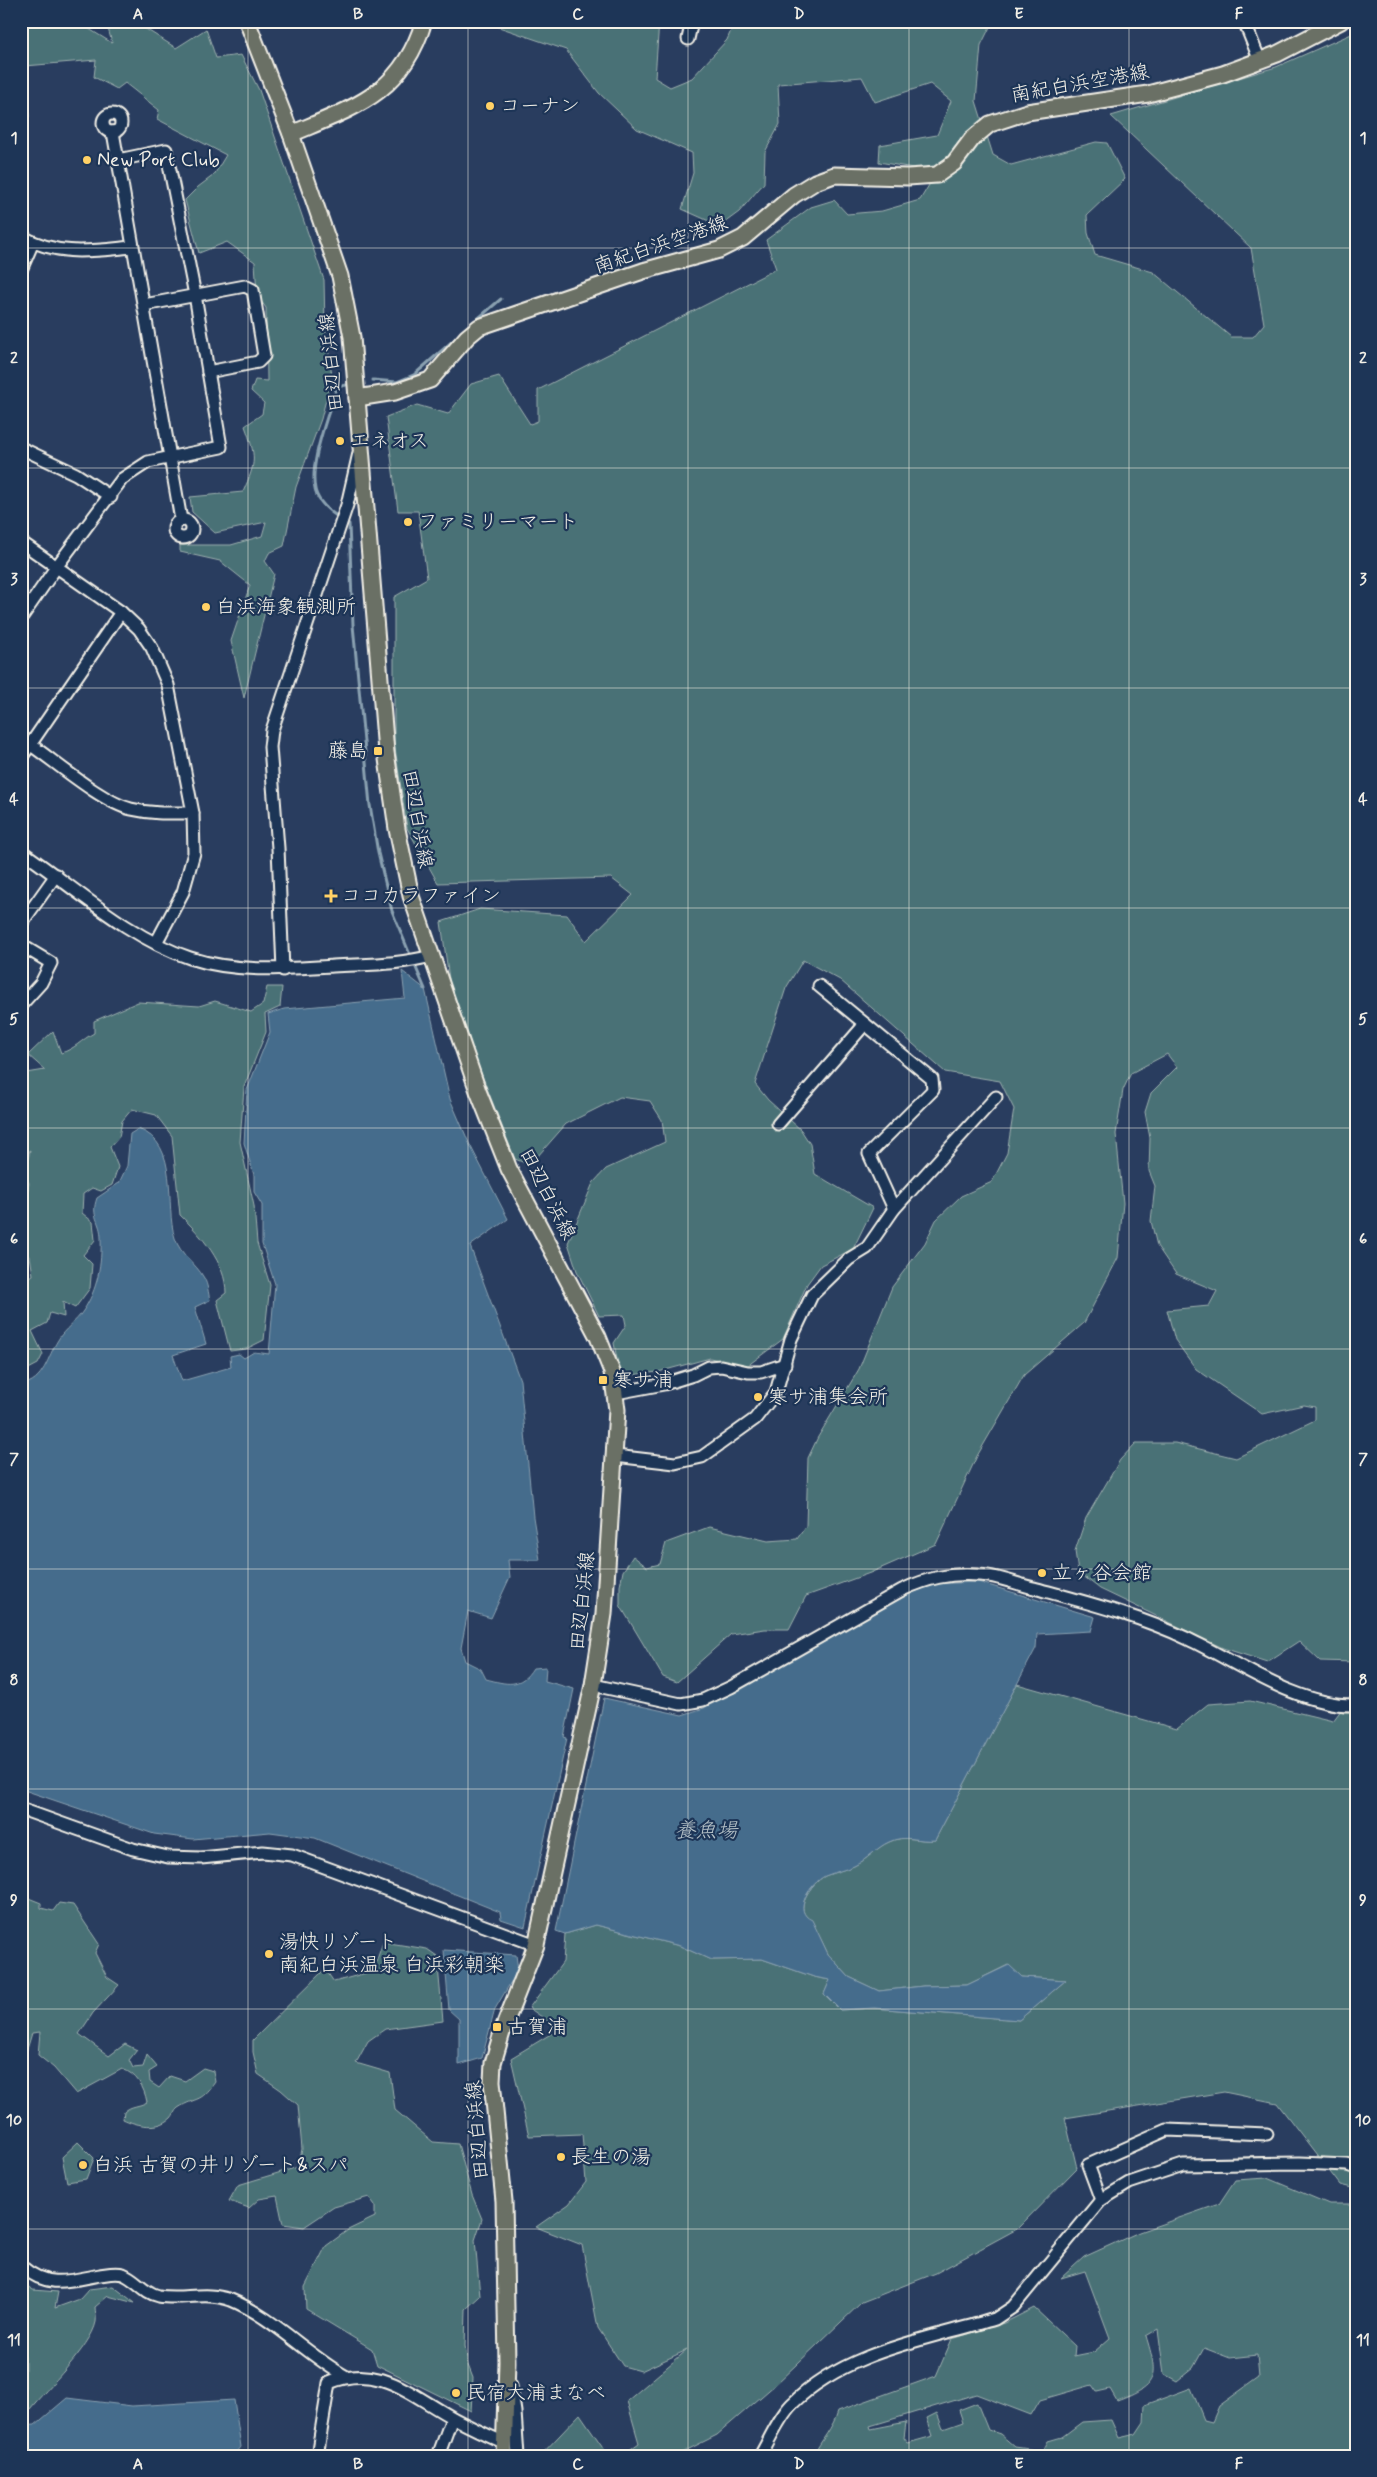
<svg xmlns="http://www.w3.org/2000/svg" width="1377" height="2477" font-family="Mynerve,'Klee One',sans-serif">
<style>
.green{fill:#497176;stroke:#9eb1af;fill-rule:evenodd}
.water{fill:#446c8c;stroke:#8aa1b1}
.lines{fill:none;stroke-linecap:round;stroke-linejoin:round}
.stream{stroke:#8aa1b1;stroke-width:3}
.minor-casing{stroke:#f4f1e8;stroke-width:15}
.major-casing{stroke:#f4f1e8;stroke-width:19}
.minor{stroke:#1d3557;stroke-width:11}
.major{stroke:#6b7065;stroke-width:15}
.grid{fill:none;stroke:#f4f1e8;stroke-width:1;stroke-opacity:0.55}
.poi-dot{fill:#ffd166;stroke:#1d3557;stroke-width:2}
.labels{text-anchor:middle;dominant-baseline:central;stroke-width:4.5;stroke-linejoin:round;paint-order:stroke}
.street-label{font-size:20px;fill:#f4f1e8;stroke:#1d3557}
.poi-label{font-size:20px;fill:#f4f1e8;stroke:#1d3557;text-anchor:start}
.water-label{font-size:21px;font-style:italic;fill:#b6c2c8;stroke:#1d3557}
.neatline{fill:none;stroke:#f4f1e8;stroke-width:2}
.grid-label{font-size:16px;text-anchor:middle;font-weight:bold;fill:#f4f1e8}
</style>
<rect width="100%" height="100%" fill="#293d5f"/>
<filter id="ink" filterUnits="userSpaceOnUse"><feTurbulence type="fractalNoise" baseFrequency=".02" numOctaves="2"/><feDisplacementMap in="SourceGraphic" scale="10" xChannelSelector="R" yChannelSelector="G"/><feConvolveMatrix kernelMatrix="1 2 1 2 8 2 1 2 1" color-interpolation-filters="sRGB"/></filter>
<g filter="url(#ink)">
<g class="green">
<path d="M 21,21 L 76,21 L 112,43 L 106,21 L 133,21 L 176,48 L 206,29 L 216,58 L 241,55 L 259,90 L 324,280 L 325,327 L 332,376 L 321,419 L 296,487 L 284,546 L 269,553 L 265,561 L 274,574 L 244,698 L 231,641 L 250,585 L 220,561 L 180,552 L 180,545 L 231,545 L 262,536 L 266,522 L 215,533 L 192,512 L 190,497 L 243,492 C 257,461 256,457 245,426 L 262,414 L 264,403 L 251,391 L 255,380 L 267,381 L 266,308 L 257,295 L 255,262 L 227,242 L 199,253 L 185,200 L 198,187 L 214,175 L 226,155 L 157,119 L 159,110 L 125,83 L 117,89 L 94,77 L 96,60 L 25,66 L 29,117 L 21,113 Z"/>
<path d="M 491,21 L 659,21 L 655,78 L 670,87 L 692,78 L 727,40 L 735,21 L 993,21 L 981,45 L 976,101 L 993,155 L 1011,165 L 1096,142 L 1107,143 L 1125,179 L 1087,215 L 1088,233 L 1095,255 L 1153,272 L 1231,337 L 1253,337 L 1264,324 L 1251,248 L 1111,116 L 1276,67 L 1356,32 L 1356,1666 L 1355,1662 L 1320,1661 L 1299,1641 L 1267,1662 L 1223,1648 L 1100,1589 L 1078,1572 L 1075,1551 L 1086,1518 L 1120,1460 L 1136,1443 L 1175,1443 L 1236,1458 L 1315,1420 L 1315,1407 L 1304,1405 L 1262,1414 L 1196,1369 L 1175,1340 L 1167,1310 L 1209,1306 L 1217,1291 L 1176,1274 L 1157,1246 L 1151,1221 L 1155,1186 L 1149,1171 L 1150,1138 L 1145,1112 L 1151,1093 L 1177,1067 L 1167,1054 L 1131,1073 L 1123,1090 L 1116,1134 L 1123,1203 L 1118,1258 L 1084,1323 L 1024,1375 L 977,1456 L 936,1544 L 870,1573 L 806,1596 L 789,1629 L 765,1629 L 731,1634 L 677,1682 L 663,1677 L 620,1605 L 620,1586 L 623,1571 L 633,1556 L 647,1567 L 660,1564 L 666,1543 L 709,1527 L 768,1541 L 797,1539 L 806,1526 L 808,1458 L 818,1437 L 859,1369 L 892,1287 L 925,1243 L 936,1220 L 961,1196 L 992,1182 L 1007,1153 L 1014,1109 L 1000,1081 L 945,1072 L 840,980 L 803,960 L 786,988 L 755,1084 L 768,1100 L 801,1130 L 810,1144 L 815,1174 L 873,1208 L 853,1249 L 821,1265 L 807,1284 L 783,1339 L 747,1366 L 710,1358 L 658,1372 L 620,1376 L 614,1343 L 626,1325 L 624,1315 L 599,1316 L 577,1271 L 568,1243 L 593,1183 L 606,1169 L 665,1142 L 662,1120 L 650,1101 L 620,1097 L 566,1124 L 530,1165 L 515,1159 L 452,1000 L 441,922 L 480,909 L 567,915 L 586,941 L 633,895 L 611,878 L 438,883 L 407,828 L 394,741 L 394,597 L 427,578 L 418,511 L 398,511 L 386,417 L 417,405 L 448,414 L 471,384 L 499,376 L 530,424 L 538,421 L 538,390 L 776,269 L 766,240 L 811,207 L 834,200 L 847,214 L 882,211 L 920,200 L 929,185 L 919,169 L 879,162 L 880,145 L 937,135 L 951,101 L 930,84 L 875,102 L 862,77 L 778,84 L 780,124 L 765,152 L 764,183 L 739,212 L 720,226 L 682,209 L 693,173 L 692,153 L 637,129 L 599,93 L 566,50 L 496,26 Z"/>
<path d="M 267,987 L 282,987 L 280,1007 L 265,1014 L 266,1032 L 244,1087 L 240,1142 L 254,1206 L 257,1243 L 270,1285 L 264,1340 L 246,1349 L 230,1351 L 217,1300 L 226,1293 C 226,1263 201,1235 180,1215 L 172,1136 L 156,1115 L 132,1109 L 122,1121 L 119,1137 L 110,1147 L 118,1167 L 112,1185 L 101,1191 L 92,1188 L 83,1194 L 82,1213 L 93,1222 L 95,1240 L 83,1255 L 92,1264 L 90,1288 L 75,1308 L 63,1302 L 64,1317 L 50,1313 L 47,1323 L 32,1331 L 43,1354 L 38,1364 L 21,1373 L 21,1283 L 33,1275 L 30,1256 L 21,1253 L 21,1204 L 27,1197 L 29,1183 L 25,1174 L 30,1150 L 21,1156 L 21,1074 L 45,1070 L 28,1055 L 53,1031 L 61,1053 C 75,1049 81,1040 94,1033 L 94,1021 L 138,1002 L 199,1006 L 215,1001 L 251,1012 L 263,1004 Z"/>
<path d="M 1017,1684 L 1177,1729 L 1208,1704 L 1250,1701 L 1333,1721 L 1356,1690 L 1356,2189 L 1340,2185 L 1277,2103 L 1224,2092 L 1065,2118 L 1077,2168 L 1017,2229 L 936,2273 L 862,2302 L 776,2384 L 717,2435 L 675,2456 L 621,2456 L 639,2443 L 627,2401 L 687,2350 L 641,2371 L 623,2366 L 598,2328 L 582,2245 L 536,2227 L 569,2204 L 586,2182 L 582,2134 L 529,2136 L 511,2058 L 559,2029 L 529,2008 L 563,1962 L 565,1934 L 596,1925 L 680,1946 L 711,1960 L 762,1959 L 814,1977 L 830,1980 L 824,1994 L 840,2010 L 874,2008 L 1019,2020 L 1066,1980 L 1022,1977 L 1008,1965 L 967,1985 L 923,1986 L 879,1991 L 849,1977 L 828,1954 L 812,1921 C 791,1911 811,1883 825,1876 C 834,1872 845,1870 854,1866 C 867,1860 877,1847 889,1842 C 905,1834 919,1842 935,1840 Z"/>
<path d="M 21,1895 L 41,1903 L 41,1908 L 53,1911 L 59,1903 L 73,1905 L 99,1944 L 95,1953 L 107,1977 L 119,1985 L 93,2013 L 79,2034 L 109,2056 L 125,2044 L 137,2050 L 129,2060 L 133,2068 L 143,2067 L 147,2055 L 157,2067 L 149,2072 L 150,2082 L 159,2088 L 170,2076 L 185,2081 L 203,2068 L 213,2071 L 215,2082 C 200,2104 197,2096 178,2108 C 174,2111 174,2115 171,2118 C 158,2130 138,2126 123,2119 L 124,2112 C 131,2105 139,2107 147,2102 C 144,2087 137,2074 122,2069 L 76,2094 L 54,2068 L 38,2055 L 40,2032 L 32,2033 L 21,2069 Z"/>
<path d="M 383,1942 L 427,1949 L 437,1956 L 443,2021 L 385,2029 L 368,2041 L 356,2063 L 390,2073 L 395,2110 L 433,2142 L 458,2144 L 472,2195 L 482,2219 L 475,2240 L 480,2296 L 466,2309 L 465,2346 L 468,2365 L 473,2378 L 471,2411 L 377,2365 L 372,2349 L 306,2309 L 305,2287 L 326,2246 L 348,2230 L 375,2217 L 375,2205 L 369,2197 L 334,2207 L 304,2227 L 283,2224 L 277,2196 L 259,2199 L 249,2208 L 229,2201 L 238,2185 L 298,2167 L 302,2149 L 298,2105 L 281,2090 L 258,2074 L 253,2052 L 253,2040 L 325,1969 L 334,1982 L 373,1971 Z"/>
<path d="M 78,2142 L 94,2158 L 86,2179 L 67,2182 L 62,2157 Z"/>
<path d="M 1267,2178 L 1329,2204 L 1356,2204 L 1356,2456 L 813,2456 C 821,2440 833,2428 838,2411 L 936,2376 L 952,2339 L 1004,2323 L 1034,2308 L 1075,2346 L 1074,2356 L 1094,2352 L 1110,2338 L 1085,2271 L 1061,2278 L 1084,2257 L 1139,2232 L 1219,2204 L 1235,2180 ZM 1158,2329 L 1164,2374 L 1177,2381 L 1193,2368 L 1204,2348 L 1230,2358 L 1257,2355 L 1259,2377 L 1219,2406 L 1212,2422 L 1204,2420 L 1191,2388 L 1145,2405 L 1144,2422 L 1136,2434 L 1119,2438 L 1111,2420 L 1082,2422 L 1062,2437 L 1048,2441 L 1043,2451 L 1015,2447 L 1000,2434 L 988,2430 L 977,2403 L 959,2410 L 963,2422 L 943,2429 L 937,2413 L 927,2418 L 933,2436 L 908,2443 L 904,2438 L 906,2422 L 871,2429 L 870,2426 L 976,2394 L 1031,2415 L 1040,2400 L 1092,2385 L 1097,2392 L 1110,2389 L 1117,2401 C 1159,2386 1158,2375 1146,2336 Z"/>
<path d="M 21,2282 L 33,2290 L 58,2292 L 55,2308 L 80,2299 L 89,2289 L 113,2286 L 135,2303 L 108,2296 L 95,2307 C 95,2311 97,2318 96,2322 C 91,2347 46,2389 30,2409 L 25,2404 L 25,2358 L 21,2327 Z"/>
<path d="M 580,2414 L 609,2456 L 540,2456 Z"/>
</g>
<g class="water">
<path d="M 402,971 L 425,989 L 450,1099 L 469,1143 L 508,1219 L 470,1246 L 520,1380 L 533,1517 L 540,1560 L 508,1560 L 510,1577 L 491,1618 L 468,1611 L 461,1648 L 465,1661 L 481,1669 L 486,1679 C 506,1684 520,1689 533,1668 L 546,1667 L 545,1681 L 574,1689 L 564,1737 L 567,1738 L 525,1927 L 501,1919 L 500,1912 L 315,1838 L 270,1832 L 193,1839 L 154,1834 L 21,1789 L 21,1385 C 45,1381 47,1357 58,1340 C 64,1329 76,1322 83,1311 C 98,1289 102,1264 101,1238 C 101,1221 90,1217 97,1198 L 119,1183 L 127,1166 L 130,1134 L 138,1129 C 181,1143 164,1206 175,1238 C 180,1255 196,1263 204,1278 C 208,1285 208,1292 210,1300 L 195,1307 L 206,1344 L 173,1355 L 182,1381 L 231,1367 L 230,1356 L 239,1354 L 244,1358 L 254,1352 L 269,1354 L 275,1284 L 262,1244 L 262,1205 L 254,1192 L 254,1175 L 244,1143 L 247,1090 L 270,1032 L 268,1014 L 284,1009 L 405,998 Z"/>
<path d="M 978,1582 L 1095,1617 L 1091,1631 L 1037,1634 L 1036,1648 L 935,1840 C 919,1842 905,1834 889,1842 C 877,1847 867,1860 854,1866 C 845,1870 835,1872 825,1876 C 811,1883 791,1911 812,1920 L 828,1954 L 849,1977 L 879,1991 L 923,1986 L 967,1985 L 1009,1965 L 1022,1977 L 1066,1980 L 1019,2020 L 874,2008 L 840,2010 L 824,1994 L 830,1980 L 814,1977 L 762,1959 L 711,1960 L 680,1946 L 596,1925 L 565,1934 L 556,1931 L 604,1698 L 682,1715 L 704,1708 L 897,1600 L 932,1584 Z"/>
<path d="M 444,1950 L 516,1955 L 518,1970 L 495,2009 L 482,2058 L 459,2065 L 459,2019 L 449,2010 Z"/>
<path d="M 67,2398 L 132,2406 L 234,2400 L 241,2447 L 234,2456 L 21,2456 L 21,2426 L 35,2425 Z"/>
</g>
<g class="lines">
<g class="stream">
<path d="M 467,328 L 501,299"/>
<path d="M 373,380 L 397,382 L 414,375 L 455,339"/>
<path d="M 346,385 L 337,387 C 329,413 303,476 319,499 C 326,510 338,517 349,524 L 353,625 L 370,805 L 378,853 L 392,911 L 411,957"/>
<path d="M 414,963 L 425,989"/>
</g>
<defs>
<g id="minor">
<path d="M 1244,21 L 1260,61"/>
<path d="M 688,39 L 692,21"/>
<circle cx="112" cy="123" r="9"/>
<path d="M 113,132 L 181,520"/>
<path d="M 21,236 C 59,257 91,251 132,247"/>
<path d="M 21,270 L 33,242"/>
<path d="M 144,305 L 245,286 L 253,290 L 264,356 L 258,362 L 208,372"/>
<path d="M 21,448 L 76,474 L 111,497"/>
<circle cx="183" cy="529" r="9"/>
<path d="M 21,542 L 121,612 L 139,629 L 152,648 L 168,685 L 193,813 L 194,853 L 183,892 L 156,943"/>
<path d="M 21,618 L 57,566 L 122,479 L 148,462 L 221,447 L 195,295 L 166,150 L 118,160"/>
<path d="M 31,745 C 57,763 102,802 131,809 C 152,814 172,813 193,813"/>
<path d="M 21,758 L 121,612"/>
<path d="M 21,851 C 74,887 129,938 190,958 C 236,973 286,969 333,966 C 365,964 399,965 431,956"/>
<path d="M 21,924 L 56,875"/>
<path d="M 21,945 L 51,963 L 41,983 L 21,1005"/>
<path d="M 283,970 L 278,848 L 270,747 L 272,730 L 347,505 L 359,453"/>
<path d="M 819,986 L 932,1079 L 933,1090 L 869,1154 L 894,1209"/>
<path d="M 778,1124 L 865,1024"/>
<path d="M 616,1393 L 664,1384 L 693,1375 L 709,1367 L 721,1366 L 748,1372 L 761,1372 L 785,1364"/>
<path d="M 615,1456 L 675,1463 L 702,1457 L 755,1419 L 776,1392 L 791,1339 L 812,1295 L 849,1259 L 867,1248 L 894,1209 L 996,1097"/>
<path d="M 593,1685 L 681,1704 L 703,1700 L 731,1687 L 902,1590 C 928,1578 949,1573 978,1575 C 996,1575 1016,1584 1034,1588 C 1085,1602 1140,1616 1188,1639 C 1239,1663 1299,1707 1356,1705"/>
<path d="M 21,1809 L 133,1849 L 168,1857 L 201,1858 L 263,1852 L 292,1855 L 536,1945"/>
<path d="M 1101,2200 L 1088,2165 L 1167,2130 L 1267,2134"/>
<path d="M 21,2266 C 47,2289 69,2281 100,2275 C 107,2274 116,2272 123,2274 C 136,2279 144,2293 159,2296 C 182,2300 207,2291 231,2300 C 273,2317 306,2354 345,2376"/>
<path d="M 511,2386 L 515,2412 L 518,2456"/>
<path d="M 317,2456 L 329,2383 C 379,2362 412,2396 453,2418 C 470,2427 487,2435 505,2443"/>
<path d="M 438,2456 L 452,2418"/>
<path d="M 760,2456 C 770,2439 779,2417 792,2404 C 846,2351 925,2340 995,2319 L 1013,2307 L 1101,2200 L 1129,2183 L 1183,2165 L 1300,2163 L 1347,2165 L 1356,2168"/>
</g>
<g id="major">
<path d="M 247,21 L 291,134 L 340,276 L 352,337 L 386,752 L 397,829 L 411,896 L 478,1091 L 509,1169 L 598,1337 L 612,1372 L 617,1410 L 604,1614 L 593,1685 L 536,1945 L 503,2029 L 493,2063 L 492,2081 L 504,2201 L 507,2362 L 504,2456"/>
<path d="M 291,134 C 355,107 402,94 424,21"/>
<path d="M 357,398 L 395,392 L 430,380 L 467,337 L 479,327 L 643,271 L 719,250 L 743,238 L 794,195 L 815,182 L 834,175 L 908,177 L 937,175 L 954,163 L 972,139 L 990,124 L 1027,112 L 1148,94 L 1223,74 L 1277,54 L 1341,21"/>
</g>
</defs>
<use href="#minor" class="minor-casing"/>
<use href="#major" class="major-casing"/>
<use href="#minor" class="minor"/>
<use href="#major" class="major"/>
</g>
</g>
<path class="grid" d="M 248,21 L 248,2456M 468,21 L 468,2456M 688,21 L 688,2456M 909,21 L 909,2456M 1129,21 L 1129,2456M 21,248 L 1356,248M 21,468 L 1356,468M 21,688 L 1356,688M 21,908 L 1356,908M 21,1128 L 1356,1128M 21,1349 L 1356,1349M 21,1569 L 1356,1569M 21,1789 L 1356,1789M 21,2009 L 1356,2009M 21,2229 L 1356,2229"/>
<g class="poi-dot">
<circle cx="490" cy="106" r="5"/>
<circle cx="87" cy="160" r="5"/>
<circle cx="340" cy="441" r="5"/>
<circle cx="408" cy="522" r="5"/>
<circle cx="206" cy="607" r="5"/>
<rect x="373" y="746" width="10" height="10" rx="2.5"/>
<path d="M328.5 888.5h5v5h5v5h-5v5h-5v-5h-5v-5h5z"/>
<rect x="598" y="1375" width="10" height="10" rx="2.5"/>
<circle cx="758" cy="1397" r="5"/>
<circle cx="1042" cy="1573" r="5"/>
<circle cx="269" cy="1954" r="5"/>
<rect x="492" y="2022" width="10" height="10" rx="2.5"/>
<circle cx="561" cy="2157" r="5"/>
<circle cx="83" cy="2165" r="5"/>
<circle cx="456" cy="2393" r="5"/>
</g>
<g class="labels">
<g class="street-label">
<text transform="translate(1080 84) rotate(-10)">南紀白浜空港線</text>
<text transform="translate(661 245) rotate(-19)">南紀白浜空港線</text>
<text transform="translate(332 362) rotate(-96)">田辺白浜線</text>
<text transform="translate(417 819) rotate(80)">田辺白浜線</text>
<text transform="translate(547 1194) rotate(63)">田辺白浜線</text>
<text transform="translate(583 1601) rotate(-84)">田辺白浜線</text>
<text transform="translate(478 2130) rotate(-95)">田辺白浜線</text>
</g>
<g class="poi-label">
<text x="500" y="106">コーナン</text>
<text x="97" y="160">New Port Club</text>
<text x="350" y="441">エネオス</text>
<text x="418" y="522">ファミリーマート</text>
<text x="216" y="607">白浜海象観測所</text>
<text x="368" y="751" text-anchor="end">藤島</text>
<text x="341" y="896">ココカラファイン</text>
<text x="613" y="1380">寒サ浦</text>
<text x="768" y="1397">寒サ浦集会所</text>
<text x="1052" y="1573">立ヶ谷会館</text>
<text x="279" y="1942">湯快リゾート<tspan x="279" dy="23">南紀白浜温泉 白浜彩朝楽</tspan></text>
<text x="507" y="2027">古賀浦</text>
<text x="571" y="2157">長生の湯</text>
<text x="93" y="2165">白浜 古賀の井リゾート&amp;スパ</text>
<text x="466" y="2393">民宿大浦まなべ</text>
</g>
<g class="water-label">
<text x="706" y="1831">養魚場</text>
</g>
</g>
<rect width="1377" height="2477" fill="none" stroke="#1d3557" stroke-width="55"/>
<rect x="28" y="28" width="1322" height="2422" class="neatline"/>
<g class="grid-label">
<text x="138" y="19">A</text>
<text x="358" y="19">B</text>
<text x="578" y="19">C</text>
<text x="799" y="19">D</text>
<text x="1019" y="19">E</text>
<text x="1239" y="19">F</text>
<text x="14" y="143">1</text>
<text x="1363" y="143">1</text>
<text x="14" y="363">2</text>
<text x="1363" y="363">2</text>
<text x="14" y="584">3</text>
<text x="1363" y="584">3</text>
<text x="14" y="804">4</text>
<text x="1363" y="804">4</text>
<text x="14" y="1024">5</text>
<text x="1363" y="1024">5</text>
<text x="14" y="1244">6</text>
<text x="1363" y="1244">6</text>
<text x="14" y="1464">7</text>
<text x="1363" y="1464">7</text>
<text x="14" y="1685">8</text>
<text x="1363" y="1685">8</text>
<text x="14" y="1905">9</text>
<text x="1363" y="1905">9</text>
<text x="14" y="2125">10</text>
<text x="1363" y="2125">10</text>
<text x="14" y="2345">11</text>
<text x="1363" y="2345">11</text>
<text x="138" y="2469">A</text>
<text x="358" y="2469">B</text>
<text x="578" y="2469">C</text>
<text x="799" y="2469">D</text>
<text x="1019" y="2469">E</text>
<text x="1239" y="2469">F</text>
</g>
</svg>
